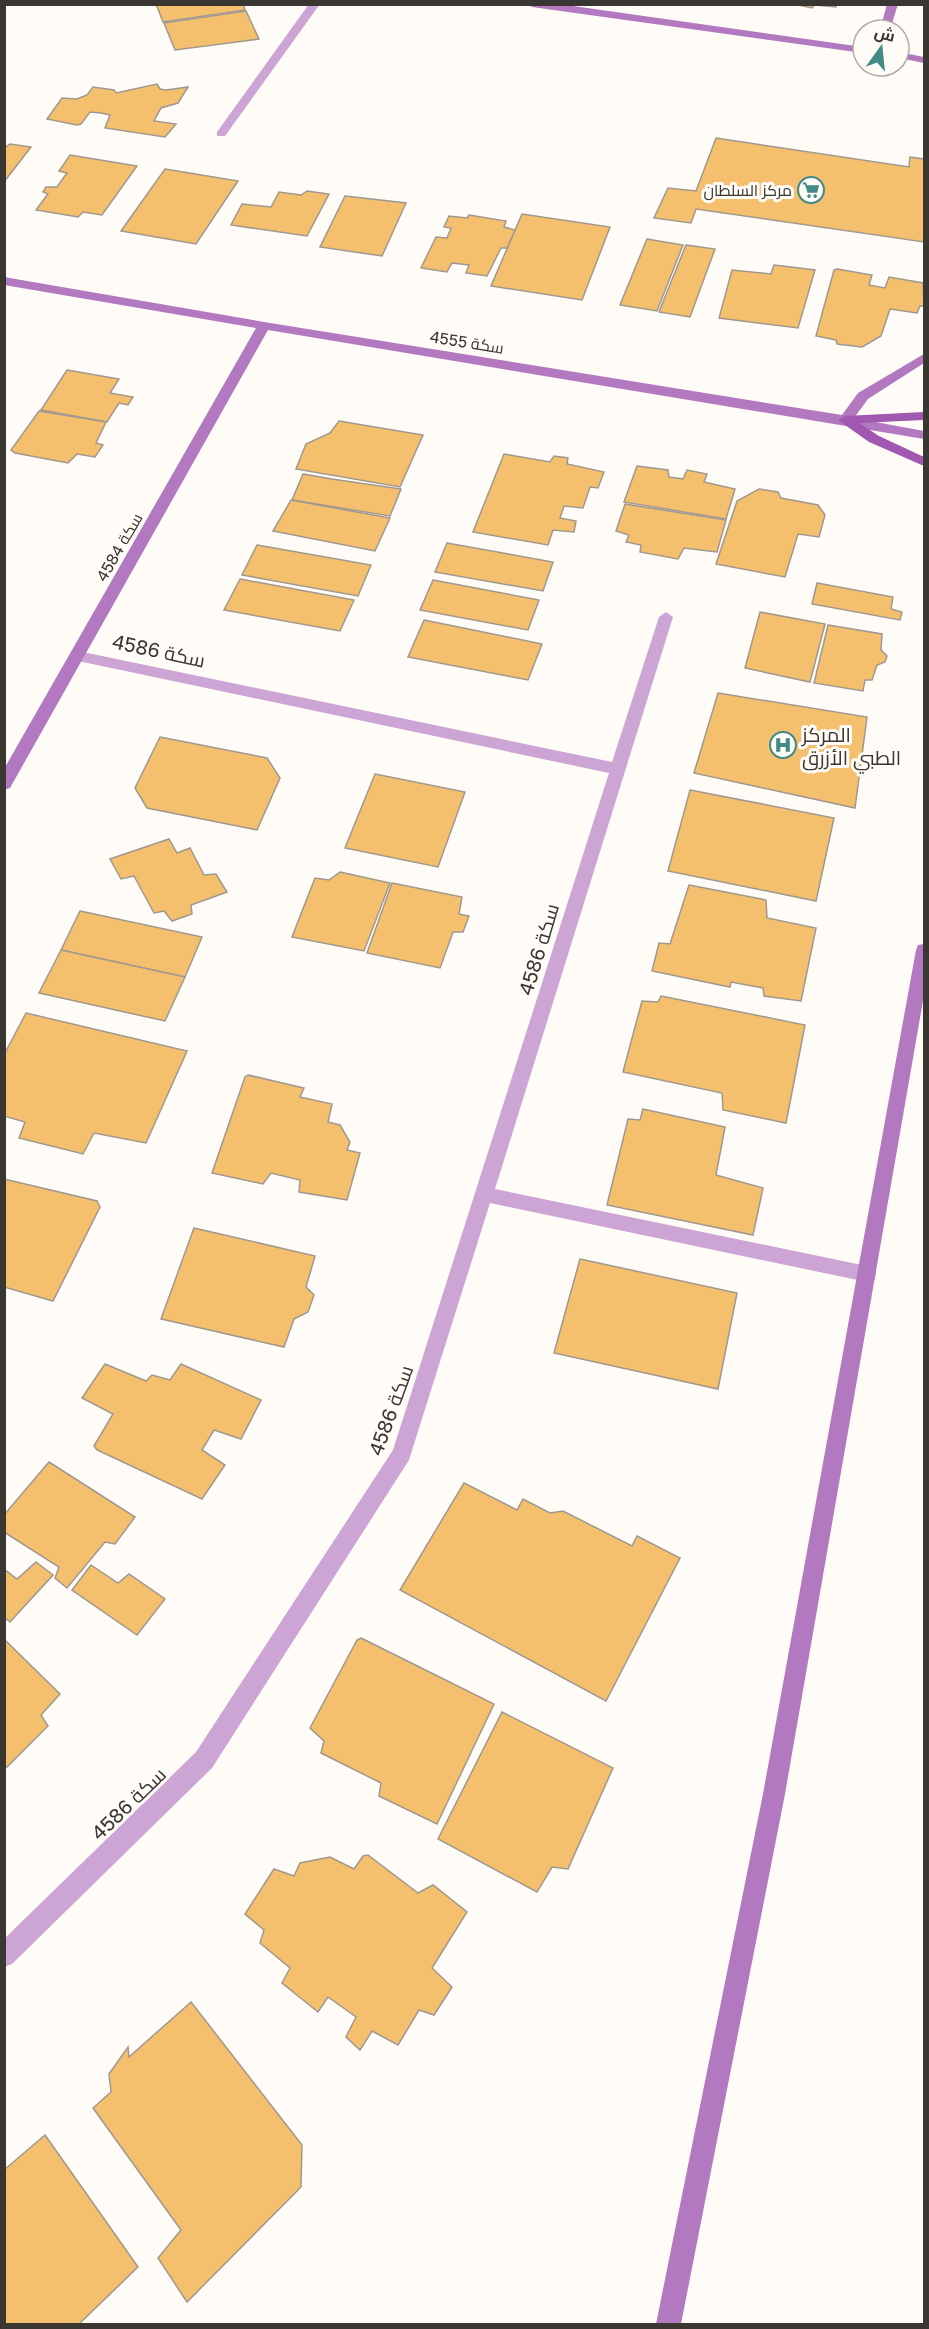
<svg xmlns="http://www.w3.org/2000/svg" width="929" height="2329" font-family="'Golos Text',Cairo,sans-serif">
<style>
.building{fill:#f5c06e;stroke:#a0988e;stroke-width:1.5}
.lines{fill:none;stroke-linecap:round;stroke-linejoin:round}
.street{fill:#cca5d5;fill-rule:evenodd}
.secondary{fill:#b379c0;fill-rule:evenodd}
.primary{fill:#a058b0;fill-rule:evenodd}
.labels{text-anchor:middle;dominant-baseline:central;stroke-width:6;stroke-linejoin:round;paint-order:stroke}
.far-poi-label{font-size:16px;fill:#3a3632;stroke:#fffbf7;text-anchor:end}
.far-street-label{font-size:16px;fill:#3a3632;stroke:#fffbf7}
.street-label{font-size:20px;fill:#3a3632;stroke:#fffbf7}
.poi-label{font-size:20px;fill:#3a3632;stroke:#fffbf7;text-anchor:start}
</style>
<rect width="100%" height="100%" fill="#fffbf7"/>
<g class="building">
<path d="M 156,4 L 243,4 L 245,10 L 163,22 Z"/>
<path d="M 794,4 L 836,4 L 836,7 L 814,5 L 812,8 Z"/>
<path d="M 246,11 L 259,39 L 175,50 L 164,23 Z"/>
<path d="M 157,84 L 160,89 L 166,90 L 188,87 L 178,103 L 161,108 L 154,121 L 176,124 L 165,137 L 105,128 L 110,115 L 101,113 L 90,112 L 81,124 L 77,125 L 47,119 L 62,98 L 77,99 L 87,95 L 93,87 L 114,90 L 116,93 Z"/>
<path d="M 716,138 L 909,167 L 910,157 L 924,159 L 924,242 L 696,209 L 691,223 L 654,218 L 668,188 L 696,191 Z"/>
<path d="M 10,144 L 31,147 L 4,182 L 4,148 Z"/>
<path d="M 70,155 L 137,166 L 102,215 L 83,212 L 78,217 L 36,210 L 48,194 L 43,192 L 46,187 L 57,187 L 67,173 L 59,171 Z"/>
<path d="M 165,169 L 238,181 L 196,244 L 121,231 Z"/>
<path d="M 307,191 L 329,194 L 307,236 L 231,225 L 242,204 L 271,207 L 279,192 L 301,195 Z"/>
<path d="M 345,196 L 406,203 L 382,256 L 320,247 Z"/>
<path d="M 522,214 L 610,227 L 582,300 L 491,286 Z"/>
<path d="M 469,215 L 506,221 L 504,227 L 515,230 L 507,248 L 501,248 L 487,276 L 466,273 L 469,265 L 452,263 L 447,272 L 421,268 L 436,237 L 447,238 L 451,228 L 444,227 L 449,216 L 467,218 Z"/>
<path d="M 647,239 L 683,245 L 657,311 L 620,305 Z"/>
<path d="M 686,245 L 715,249 L 690,317 L 659,312 Z"/>
<path d="M 774,265 L 815,270 L 798,328 L 719,318 L 732,270 L 771,274 Z"/>
<path d="M 837,269 L 872,275 L 869,285 L 885,288 L 889,277 L 923,283 L 924,306 L 920,306 L 917,313 L 890,309 L 881,336 L 862,347 L 837,344 L 836,340 L 816,336 L 834,270 Z"/>
<path d="M 67,370 L 119,379 L 110,393 L 133,397 L 128,405 L 119,403 L 107,422 L 41,410 Z"/>
<path d="M 39,411 L 106,422 L 96,443 L 103,445 L 95,457 L 77,454 L 68,463 L 15,453 L 11,450 Z"/>
<path d="M 339,421 L 423,435 L 400,487 L 296,469 L 306,444 L 330,433 Z"/>
<path d="M 504,454 L 550,462 L 554,456 L 568,458 L 567,464 L 604,472 L 598,488 L 590,487 L 583,508 L 564,506 L 560,518 L 576,521 L 574,532 L 553,530 L 548,545 L 473,532 Z"/>
<path d="M 637,466 L 668,470 L 669,477 L 683,479 L 687,470 L 707,474 L 704,482 L 735,489 L 726,519 L 624,502 Z"/>
<path d="M 303,474 L 332,479 L 401,489 L 390,516 L 292,500 Z"/>
<path d="M 759,489 L 778,492 L 781,498 L 818,505 L 825,515 L 819,537 L 798,534 L 785,577 L 716,564 L 737,501 Z"/>
<path d="M 291,500 L 390,518 L 375,551 L 273,531 Z"/>
<path d="M 625,504 L 726,520 L 717,552 L 684,548 L 678,559 L 640,552 L 641,545 L 626,542 L 629,535 L 616,531 Z"/>
<path d="M 447,543 L 553,562 L 543,591 L 435,572 Z"/>
<path d="M 257,545 L 371,565 L 358,596 L 242,575 Z"/>
<path d="M 240,579 L 354,600 L 340,631 L 224,610 Z"/>
<path d="M 433,580 L 539,600 L 528,630 L 420,610 Z"/>
<path d="M 817,583 L 893,597 L 891,609 L 902,612 L 900,620 L 812,604 Z"/>
<path d="M 760,612 L 825,624 L 810,682 L 745,668 Z"/>
<path d="M 424,620 L 542,644 L 528,680 L 408,657 Z"/>
<path d="M 828,625 L 882,634 L 881,650 L 887,656 L 885,662 L 877,665 L 872,680 L 865,680 L 863,691 L 814,683 Z"/>
<path d="M 718,693 L 867,717 L 855,808 L 694,773 Z"/>
<path d="M 160,737 L 267,758 L 280,778 L 257,830 L 147,808 L 135,788 Z"/>
<path d="M 375,774 L 465,792 L 438,867 L 345,848 Z"/>
<path d="M 690,790 L 834,818 L 816,901 L 668,871 Z"/>
<path d="M 169,839 L 177,853 L 190,848 L 204,875 L 216,874 L 227,892 L 191,905 L 192,914 L 172,921 L 164,911 L 154,913 L 134,876 L 121,879 L 110,859 Z"/>
<path d="M 340,872 L 390,883 L 364,951 L 292,937 L 315,878 L 329,880 Z"/>
<path d="M 392,883 L 462,897 L 459,914 L 469,916 L 463,932 L 453,932 L 440,968 L 367,953 Z"/>
<path d="M 689,885 L 766,900 L 767,918 L 816,928 L 801,1001 L 764,996 L 763,988 L 731,982 L 730,987 L 652,971 L 659,943 L 670,944 Z"/>
<path d="M 80,911 L 202,937 L 185,977 L 61,950 Z"/>
<path d="M 61,950 L 185,977 L 165,1021 L 39,993 Z"/>
<path d="M 661,996 L 805,1025 L 786,1123 L 723,1110 L 722,1093 L 623,1072 L 642,1001 L 658,1002 Z"/>
<path d="M 26,1013 L 187,1051 L 146,1143 L 94,1133 L 83,1154 L 19,1138 L 25,1122 L 4,1116 L 4,1055 Z"/>
<path d="M 248,1075 L 304,1088 L 300,1097 L 332,1104 L 328,1122 L 340,1125 L 350,1142 L 347,1150 L 360,1153 L 347,1200 L 299,1192 L 300,1180 L 271,1173 L 263,1184 L 212,1173 L 245,1077 Z"/>
<path d="M 643,1109 L 725,1127 L 716,1175 L 763,1188 L 753,1235 L 607,1205 L 628,1119 L 640,1120 Z"/>
<path d="M 4,1179 L 97,1201 L 100,1207 L 53,1301 L 4,1287 Z"/>
<path d="M 194,1228 L 315,1256 L 306,1287 L 314,1295 L 308,1312 L 294,1319 L 284,1347 L 161,1319 Z"/>
<path d="M 580,1259 L 737,1293 L 718,1389 L 554,1353 Z"/>
<path d="M 105,1364 L 146,1381 L 152,1375 L 170,1380 L 181,1364 L 261,1400 L 241,1439 L 214,1430 L 202,1450 L 225,1465 L 202,1499 L 97,1450 L 94,1446 L 113,1414 L 82,1398 Z"/>
<path d="M 49,1462 L 135,1517 L 115,1544 L 105,1542 L 67,1588 L 55,1578 L 59,1567 L 4,1532 L 4,1515 Z"/>
<path d="M 464,1483 L 517,1510 L 523,1499 L 550,1513 L 563,1511 L 632,1546 L 637,1536 L 680,1558 L 606,1701 L 400,1590 Z"/>
<path d="M 36,1562 L 53,1575 L 10,1622 L 4,1617 L 4,1569 L 17,1579 Z"/>
<path d="M 91,1565 L 118,1583 L 129,1574 L 165,1599 L 137,1635 L 72,1590 Z"/>
<path d="M 361,1638 L 494,1704 L 437,1824 L 379,1796 L 381,1783 L 321,1753 L 324,1741 L 310,1728 L 357,1640 Z"/>
<path d="M 4,1639 L 60,1694 L 41,1715 L 48,1726 L 7,1767 L 4,1765 Z"/>
<path d="M 502,1712 L 613,1768 L 568,1869 L 552,1867 L 537,1892 L 438,1839 Z"/>
<path d="M 368,1855 L 418,1893 L 433,1885 L 467,1912 L 432,1968 L 452,1987 L 434,2015 L 419,2010 L 398,2045 L 372,2031 L 360,2050 L 346,2037 L 356,2017 L 328,1997 L 318,2012 L 282,1983 L 290,1968 L 260,1943 L 264,1930 L 245,1914 L 274,1869 L 294,1876 L 300,1863 L 330,1857 L 354,1869 L 363,1856 Z"/>
<path d="M 191,2002 L 302,2145 L 301,2187 L 187,2302 L 158,2258 L 181,2230 L 93,2108 L 111,2092 L 109,2074 L 128,2047 L 129,2057 Z"/>
<path d="M 45,2135 L 138,2267 L 79,2324 L 4,2324 L 4,2170 Z"/>
</g>
<g class="lines">
<g class="street">
<path d="M 309,4 L 320,4 L 225,136 L 217,136 L 217,132 Z"/>
<path d="M 666,612 L 673,617 L 495,1189 L 867,1266 L 874,1268 L 876,1274 L 874,1280 L 867,1282 L 490,1203 L 409,1460 L 212,1768 L 12,1964 L 4,1967 L 4,1939 L 196,1752 L 393,1450 L 609,773 L 78,661 L 71,656 L 78,651 L 612,762 L 659,617 Z"/>
</g>
<g class="secondary">
<path d="M 527,4 L 559,4 L 863,47 L 863,53 L 532,7 Z"/>
<path d="M 887,4 L 898,4 L 890,30 L 880,30 Z"/>
<path d="M 899,52 L 924,57 L 924,63 L 899,58 Z"/>
<path d="M 4,277 L 264,322 L 842,415 L 858,393 L 924,354 L 924,363 L 868,399 L 854,418 L 924,431 L 924,439 L 268,330 L 10,788 L 4,790 L 4,769 L 256,328 L 4,285 Z"/>
<path d="M 924,944 L 924,995 L 785,1794 L 681,2324 L 656,2324 L 763,1794 L 916,950 L 918,945 Z"/>
</g>
<path class="primary" d="M 924,412 L 924,420 L 859,423 L 879,436 L 924,457 L 924,466 L 869,442 L 838,420 L 845,416 Z"/>
</g>
<defs>
<symbol id="supermarket-ring" viewBox="-11 -11 22 22"><circle r="9.5" fill="#fffbf7" stroke="#428a86" stroke-width="1.5"/><path d="M-6-5.5h2.5l.6 2H6L4.5 2H-2.5L-4.4-4H-6ZM-1.5 3.2a1.3 1.3 0 1 0 .1 0ZM3 3.2a1.3 1.3 0 1 0 .1 0Z" fill="#428a86"/></symbol>
<symbol id="hospital-ring" viewBox="-11 -11 22 22"><circle r="9.5" fill="#fffbf7" stroke="#428a86" stroke-width="1.5"/><path d="M-5-5h3v3.5h4V-5h3V5h-3V1.5h-4V5h-3Z" fill="#428a86"/></symbol>
</defs>
<g fill-rule="evenodd">
<use href="#supermarket-ring" x="796" y="175" width="30" height="30"/>
<use href="#hospital-ring" x="768" y="730" width="30" height="30"/>
</g>
<g class="labels">
<g class="far-poi-label">
<text x="792" y="190">مركز السلطان</text>
</g>
<g class="far-street-label">
<text transform="translate(467 342) rotate(9)">سكة 4555</text>
<text transform="translate(119 547) rotate(-60)">سكة 4584</text>
</g>
<g class="street-label">
<text transform="translate(159 650) rotate(12)">سكة 4586</text>
<text transform="translate(538 949) rotate(-73)">سكة 4586</text>
<text transform="translate(390 1410) rotate(-70)">سكة 4586</text>
<text transform="translate(128 1803) rotate(-44)">سكة 4586</text>
</g>
<g class="poi-label">
<text x="802" y="734">المركز<tspan x="802" dy="23">الطبي الأزرق</tspan></text>
</g>
</g>
<rect width="929" height="2329" fill="none" stroke="#3a3632" stroke-width="12"/>
<g transform="translate(881 48) rotate(15)"><circle r="28" fill="#fffbf7" stroke="#b0aca8" stroke-width="1.5"/>
<path d="M0-4.5L10 22L0 15L-10 22Z" fill="#428a86"/>
<text y="-9" font-size="16" font-weight="bold" text-anchor="middle" fill="#3a3632">ش</text>
</g>
</svg>
